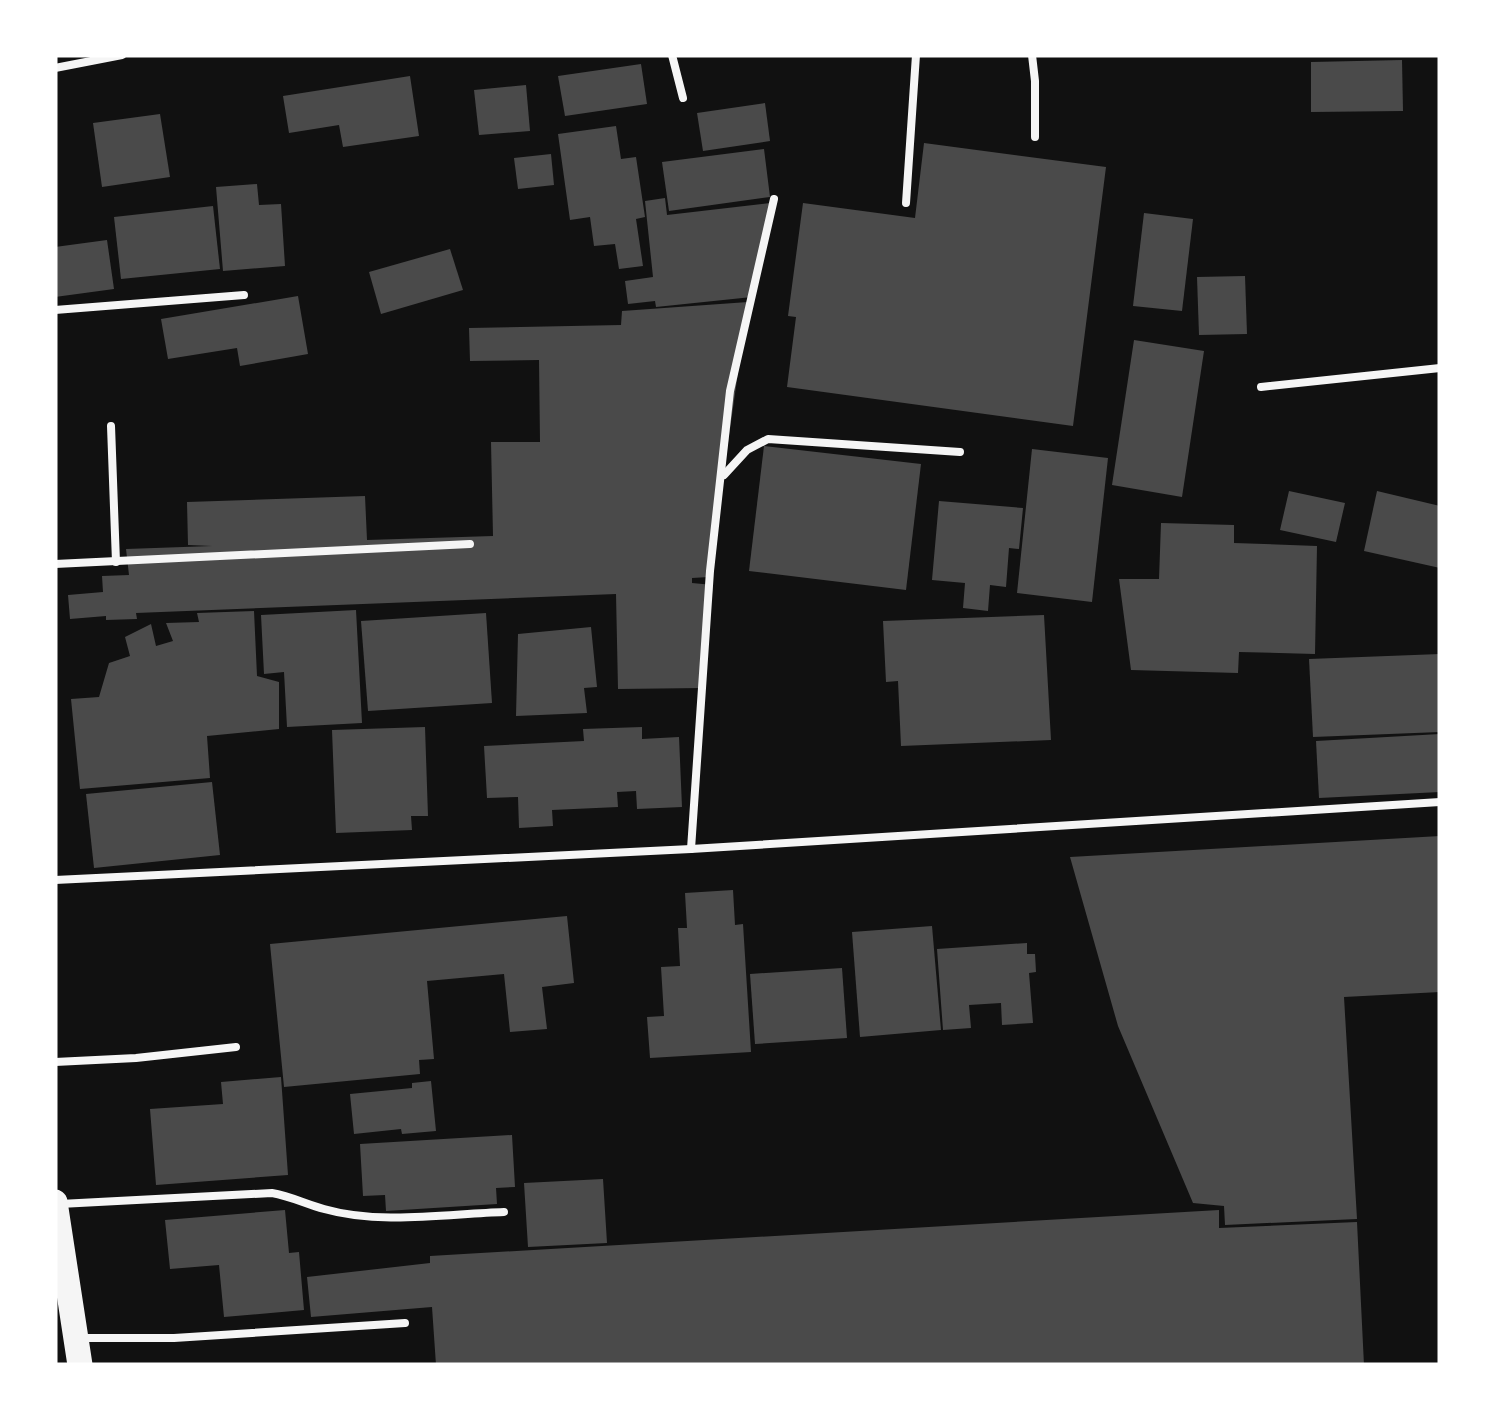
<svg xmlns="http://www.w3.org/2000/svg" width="1495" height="1420" font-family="Overpass,sans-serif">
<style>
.building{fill:#4a4a4a}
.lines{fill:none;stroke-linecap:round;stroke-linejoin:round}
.service{stroke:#f5f5f5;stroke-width:8}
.trunk{stroke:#f5f5f5;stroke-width:25}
</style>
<rect width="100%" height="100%" fill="#111"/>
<g class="building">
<path d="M 1402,60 L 1403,111 L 1311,112 L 1311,62 Z"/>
<path d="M 641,64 L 647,104 L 565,116 L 558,76 Z"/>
<path d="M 410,76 L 419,136 L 343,147 L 339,125 L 289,133 L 283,96 Z"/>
<path d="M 526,85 L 530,131 L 479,135 L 474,90 Z"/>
<path d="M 765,103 L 770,141 L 703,151 L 697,113 Z"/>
<path d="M 160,114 L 170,177 L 102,187 L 93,123 Z"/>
<path d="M 616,126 L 621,159 L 636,157 L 645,217 L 636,219 L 643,266 L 619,269 L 615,244 L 594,246 L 590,217 L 570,220 L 558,134 Z"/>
<path d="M 924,143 L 1106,167 L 1073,426 L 787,387 L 796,317 L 788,316 L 803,203 L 915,218 Z"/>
<path d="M 764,149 L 770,197 L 669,211 L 662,162 Z"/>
<path d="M 551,154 L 554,185 L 518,189 L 514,158 Z"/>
<path d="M 257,184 L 259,205 L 281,204 L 285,266 L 223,271 L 216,187 Z"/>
<path d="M 665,198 L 667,215 L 770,203 L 752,297 L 656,307 L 655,301 L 628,304 L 625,281 L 653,277 L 645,201 Z"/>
<path d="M 213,206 L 220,269 L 121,279 L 114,217 Z"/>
<path d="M 1144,213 L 1193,219 L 1182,311 L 1133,306 Z"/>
<path d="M 107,240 L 114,289 L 55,297 L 55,247 Z"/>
<path d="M 450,249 L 463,290 L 381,314 L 369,272 Z"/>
<path d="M 1245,276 L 1247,334 L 1199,335 L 1197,277 Z"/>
<path d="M 298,296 L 308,354 L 240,366 L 237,348 L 168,359 L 161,319 Z"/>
<path d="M 748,302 L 709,577 L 692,578 L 692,583 L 713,585 L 702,688 L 618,689 L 616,594 L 136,613 L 137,619 L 106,620 L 106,616 L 70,619 L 68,595 L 103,592 L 102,576 L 129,575 L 126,549 L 212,546 L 188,545 L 187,502 L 365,496 L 367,540 L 493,536 L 491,442 L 540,442 L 539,360 L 470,361 L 469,328 L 621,325 L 622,311 Z"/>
<path d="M 1134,340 L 1204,351 L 1182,497 L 1112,485 Z"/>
<path d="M 764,446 L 921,464 L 906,590 L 749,571 Z"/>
<path d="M 1032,449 L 1108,458 L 1092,602 L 1017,593 Z"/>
<path d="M 1289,491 L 1345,503 L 1336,542 L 1280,530 Z"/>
<path d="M 1377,491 L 1440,506 L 1440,568 L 1364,551 Z"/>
<path d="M 939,501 L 1023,508 L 1019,549 L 1009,548 L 1006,587 L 990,585 L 988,611 L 963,608 L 965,583 L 932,580 Z"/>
<path d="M 1161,523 L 1234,525 L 1234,543 L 1317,546 L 1315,654 L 1239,652 L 1238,673 L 1131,670 L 1119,579 L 1159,579 Z"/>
<path d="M 356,610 L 362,723 L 287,727 L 284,672 L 264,674 L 261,615 Z"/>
<path d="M 254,611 L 257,676 L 279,682 L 279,729 L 207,736 L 210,778 L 80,789 L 71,699 L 99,697 L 109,663 L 130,656 L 125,637 L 151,624 L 156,646 L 173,641 L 166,623 L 199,622 L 197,613 Z"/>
<path d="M 486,613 L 492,703 L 368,711 L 361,621 Z"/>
<path d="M 1044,615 L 1051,740 L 901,746 L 898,681 L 886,682 L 883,621 Z"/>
<path d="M 591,627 L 597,687 L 584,688 L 587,713 L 516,716 L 518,634 Z"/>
<path d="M 1440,654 L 1440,732 L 1313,737 L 1309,659 Z"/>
<path d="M 425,727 L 428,816 L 411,816 L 412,830 L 336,833 L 332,730 Z"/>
<path d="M 642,727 L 642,739 L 679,737 L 682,807 L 637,809 L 636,791 L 617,792 L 618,807 L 552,810 L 553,826 L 519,828 L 518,797 L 487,798 L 484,746 L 584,741 L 583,729 Z"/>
<path d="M 1440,734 L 1440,792 L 1319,798 L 1316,741 Z"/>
<path d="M 212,782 L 220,855 L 94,868 L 86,794 Z"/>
<path d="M 1440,836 L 1440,992 L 1344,997 L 1357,1219 L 1225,1225 L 1224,1206 L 1193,1203 L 1118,1026 L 1070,857 Z"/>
<path d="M 733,890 L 735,925 L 743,924 L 751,1052 L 650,1058 L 647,1017 L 664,1016 L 661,967 L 680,966 L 678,928 L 687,928 L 685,893 Z"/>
<path d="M 567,916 L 574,983 L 542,987 L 547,1029 L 510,1032 L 504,974 L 427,981 L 434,1059 L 419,1060 L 420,1074 L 284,1087 L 270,944 Z"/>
<path d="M 932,926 L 941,1030 L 860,1037 L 852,932 Z"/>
<path d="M 1027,943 L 1027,954 L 1035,954 L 1036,972 L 1029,973 L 1033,1023 L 1002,1025 L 1001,1003 L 969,1005 L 971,1028 L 943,1030 L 937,949 Z"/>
<path d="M 842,968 L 847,1038 L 755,1044 L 750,974 Z"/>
<path d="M 281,1077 L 288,1175 L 156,1185 L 150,1109 L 223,1104 L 221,1082 Z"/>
<path d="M 431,1081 L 436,1131 L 402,1134 L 401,1129 L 354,1134 L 350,1094 L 412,1088 L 412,1083 Z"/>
<path d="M 512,1135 L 515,1187 L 496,1188 L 497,1204 L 386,1211 L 385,1195 L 363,1196 L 360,1144 Z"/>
<path d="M 603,1179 L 607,1243 L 528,1247 L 524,1183 Z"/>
<path d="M 285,1210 L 289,1253 L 299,1252 L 304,1310 L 224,1317 L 219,1265 L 170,1269 L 165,1220 Z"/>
<path d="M 1219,1210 L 1219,1228 L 1357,1222 L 1364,1365 L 436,1365 L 432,1307 L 311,1317 L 307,1277 L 430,1263 L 430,1256 Z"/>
</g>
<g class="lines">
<g class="service">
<path d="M 672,55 L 683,98"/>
<path d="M 1032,55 L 1035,81 L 1035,137"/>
<path d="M 55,68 L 122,55"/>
<path d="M 906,203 L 916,55"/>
<path d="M 55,310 L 244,295"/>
<path d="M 1261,387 L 1440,368"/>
<path d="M 111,426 L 116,562"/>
<path d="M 724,475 L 747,450 L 768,439 L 960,452"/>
<path d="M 55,564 L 470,544"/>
<path d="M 691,849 L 710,571 L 730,391 L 774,199"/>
<path d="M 55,880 L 691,849 L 1440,802"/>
<path d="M 55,1062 L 136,1058 L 236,1047"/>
<path d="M 60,1204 L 272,1193 C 290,1196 306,1204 324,1209 C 380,1225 446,1214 504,1212"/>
<path d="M 80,1338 L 174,1338 L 405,1323"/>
</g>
<path class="trunk" d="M 55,1202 L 80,1365"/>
</g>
<rect width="1495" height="1420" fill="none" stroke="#ffffff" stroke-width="115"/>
</svg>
